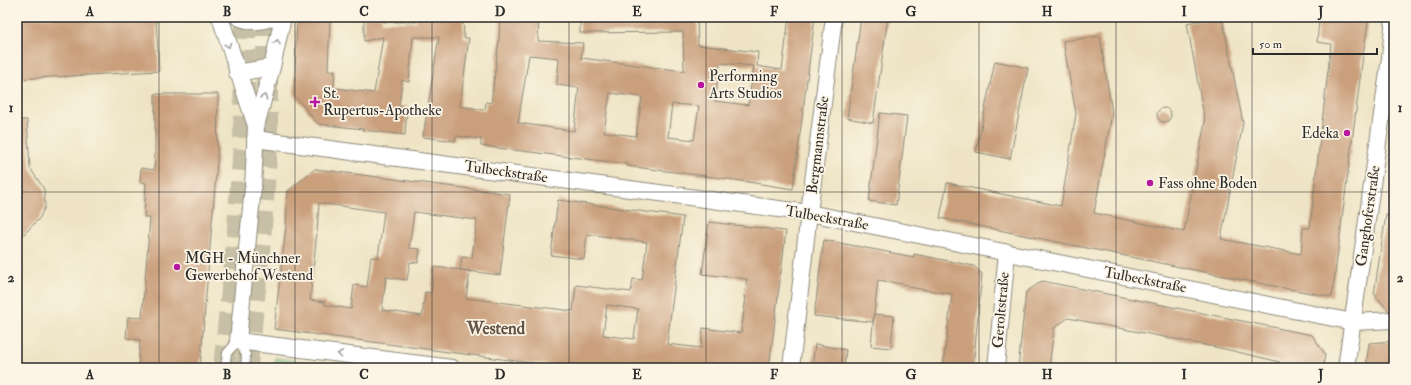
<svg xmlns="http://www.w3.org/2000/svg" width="1411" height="385" font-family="'IM FELL Double Pica',serif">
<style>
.green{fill:#8cce87;stroke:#5c7c59}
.building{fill:#c99f7c;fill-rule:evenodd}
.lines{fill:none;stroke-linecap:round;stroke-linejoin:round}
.highway-tunnel{stroke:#c7bfa6;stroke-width:22;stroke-dasharray:22 11;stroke-linecap:butt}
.lane-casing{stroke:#8c8878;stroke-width:10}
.street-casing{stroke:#8c8878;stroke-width:18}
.lane{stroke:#fff;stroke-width:8}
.street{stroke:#fff;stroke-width:16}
.oneway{stroke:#a0a0a0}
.grid{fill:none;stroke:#2b2b2b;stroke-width:1;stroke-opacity:0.55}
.poi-dot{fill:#b5179e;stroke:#fcf5e5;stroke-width:1.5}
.labels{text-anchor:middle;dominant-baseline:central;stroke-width:3.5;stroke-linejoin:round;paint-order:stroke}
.poi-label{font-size:15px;fill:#2b2b2b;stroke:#fcf5e5;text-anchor:start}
.street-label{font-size:15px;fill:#2b2b2b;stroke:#fcf5e5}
.quarter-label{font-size:17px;font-weight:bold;fill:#625447;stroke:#fcf5e5}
.neatline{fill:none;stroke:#2b2b2b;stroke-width:1.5}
.grid-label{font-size:13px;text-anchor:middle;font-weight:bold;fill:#2b2b2b}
</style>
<rect width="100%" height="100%" fill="#fcf5e5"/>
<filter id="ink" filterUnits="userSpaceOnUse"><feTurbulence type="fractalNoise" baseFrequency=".025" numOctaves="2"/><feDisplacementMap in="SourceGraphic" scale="8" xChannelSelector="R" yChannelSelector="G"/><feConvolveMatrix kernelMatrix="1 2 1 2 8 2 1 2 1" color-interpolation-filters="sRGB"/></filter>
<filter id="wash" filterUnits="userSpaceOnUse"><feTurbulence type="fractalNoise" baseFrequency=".012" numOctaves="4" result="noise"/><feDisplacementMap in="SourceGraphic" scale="16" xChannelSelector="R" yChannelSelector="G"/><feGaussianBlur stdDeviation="0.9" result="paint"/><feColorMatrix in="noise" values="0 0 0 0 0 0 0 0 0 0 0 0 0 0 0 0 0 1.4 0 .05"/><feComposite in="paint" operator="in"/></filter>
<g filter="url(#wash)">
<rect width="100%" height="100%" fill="#eee4c5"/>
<path class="green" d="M 275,358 L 355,368 L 274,368 Z"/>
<g id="blocks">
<g class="building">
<path d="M 57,17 L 156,17 L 159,71 L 17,79 L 17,19 Z"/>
<path d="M 297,17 L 330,17 L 328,71 L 335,70 L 334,88 L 374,93 L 383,37 L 364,41 L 364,17 L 381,17 L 382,22 L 416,22 L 415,17 L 463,17 L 464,38 L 469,38 L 460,106 L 485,110 L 486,102 L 491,103 L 499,40 L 500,17 L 539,17 L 538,41 L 583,43 L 581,58 L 684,71 L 683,32 L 580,33 L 580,17 L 697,17 L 698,45 L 758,52 L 757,66 L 782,70 L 789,17 L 815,17 L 793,189 L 729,179 L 627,166 L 628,164 L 481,146 L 481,139 L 456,136 L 455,141 L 423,137 L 439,37 L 413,37 L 409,82 L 402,80 L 399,106 L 407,107 L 405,135 L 362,130 L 363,129 L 318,124 L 294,95 ZM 529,55 L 559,58 L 557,85 L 579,88 L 574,131 L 518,123 ZM 720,63 L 754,66 L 748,105 L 715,101 ZM 610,93 L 642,97 L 636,136 L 604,132 ZM 672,104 L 699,106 L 694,140 L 668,137 Z"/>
<path d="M 861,17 L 888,17 L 873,123 L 847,118 Z"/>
<path d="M 1219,17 L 1222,17 L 1243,123 L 1221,239 L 1301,254 L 1303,228 L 1310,228 L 1331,44 L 1317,42 L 1319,21 L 1335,22 L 1336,17 L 1369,17 L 1364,48 L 1332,297 L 1268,285 L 940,218 L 947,183 L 1061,206 L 1076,114 L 1063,41 L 1100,36 L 1112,113 L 1094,213 L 1184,232 L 1205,122 L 1187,23 Z"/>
<path d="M 995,61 L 1028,68 L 1010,159 L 976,152 Z"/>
<path d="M 155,94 L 218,94 L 217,162 L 200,368 L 138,368 L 140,340 L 126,338 L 128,317 L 142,318 L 150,218 L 144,217 L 146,183 L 140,182 L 141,168 L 154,170 L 155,154 Z"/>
<circle cx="1164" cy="115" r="7"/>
<path d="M 880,113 L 907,116 L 896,205 L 869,201 Z"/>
<path d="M 17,120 L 27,120 L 30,168 L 44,189 L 45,207 L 39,219 L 17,241 Z"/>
<path d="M 315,169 L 510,194 L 500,275 L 460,270 L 462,257 L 472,258 L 477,220 L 414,212 L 409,248 L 420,249 L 418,263 L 410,262 L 407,280 L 386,277 L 382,310 L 422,316 L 425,292 L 431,293 L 434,267 L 470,271 L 466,298 L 523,305 L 573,311 L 576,285 L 631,292 L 633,279 L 642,280 L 647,242 L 587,234 L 584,259 L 551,255 L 558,200 L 683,217 L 667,344 L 701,348 L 703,328 L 741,333 L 746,297 L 744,296 L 747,279 L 702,274 L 709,222 L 786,231 L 769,368 L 570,368 L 274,329 L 286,227 L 288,191 ZM 319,203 L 384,212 L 378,258 L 371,257 L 367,287 L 354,285 L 351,309 L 325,305 L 325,302 L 310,300 L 317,231 ZM 607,305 L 638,309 L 634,339 L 603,335 Z"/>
<path d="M 1386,215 L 1394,216 L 1394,311 L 1389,311 L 1374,294 Z"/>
<path d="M 824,240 L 914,257 L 914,254 L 974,266 L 982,274 L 973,368 L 943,368 L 952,294 L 908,287 L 908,285 L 878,280 L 873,322 L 814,316 Z"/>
<path d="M 1042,281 L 1312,335 L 1325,354 L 1323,368 L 1285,368 L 1280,362 L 1225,349 L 1068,318 L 1054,328 L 1049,368 L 1018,368 L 1026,292 Z"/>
<path d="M 874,314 L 894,316 L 891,348 L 871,346 Z"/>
<path d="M 1394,341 L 1394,368 L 1366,368 L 1369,343 Z"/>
<path d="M 815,344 L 846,350 L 844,368 L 812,368 Z"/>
</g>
</g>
</g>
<g filter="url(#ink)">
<use href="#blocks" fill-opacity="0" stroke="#8c8878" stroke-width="1"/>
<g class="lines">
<g class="highway-tunnel">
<path d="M 247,365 L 260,241 L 267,145 L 267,17"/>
<path d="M 224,368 L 237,241 L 244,145 L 245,17"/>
</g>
<defs>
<path id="lane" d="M 225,368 L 227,353 L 238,341 L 246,355 L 245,368"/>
<g id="street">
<path d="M 220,17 L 256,126"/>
<path d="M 238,17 C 249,22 262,23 272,17"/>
<path d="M 283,17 L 272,67 L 256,126 L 253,187 L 238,341 L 452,368"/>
<path d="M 237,73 L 272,67"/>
<path d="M 255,139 L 809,213 L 1353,322 L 1394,320"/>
<path d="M 791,368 L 809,213 L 834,17"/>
<path d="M 996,368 L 1007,252"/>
<path d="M 1346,368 L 1390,58 L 1394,17"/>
</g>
</defs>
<use href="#lane" class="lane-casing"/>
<use href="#street" class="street-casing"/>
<use href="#lane" class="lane"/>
<use href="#street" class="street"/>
</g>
<defs><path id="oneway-chevron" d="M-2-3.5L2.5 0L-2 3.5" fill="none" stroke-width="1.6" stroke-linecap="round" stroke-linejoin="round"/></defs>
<g class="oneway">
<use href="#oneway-chevron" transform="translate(277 42) rotate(-79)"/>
<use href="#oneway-chevron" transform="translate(228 45) rotate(72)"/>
<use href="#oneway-chevron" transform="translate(264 97) rotate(-74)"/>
<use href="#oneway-chevron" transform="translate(340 354) rotate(-173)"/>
</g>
</g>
<path class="grid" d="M 159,17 L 159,368M 295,17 L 295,368M 432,17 L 432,368M 569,17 L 569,368M 706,17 L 706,368M 842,17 L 842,368M 979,17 L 979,368M 1116,17 L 1116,368M 1252,17 L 1252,368M 17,192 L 1394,192"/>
<g class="poi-dot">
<circle cx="701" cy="85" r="4"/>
<path d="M313 96h4v4h4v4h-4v4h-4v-4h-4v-4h4z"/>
<circle cx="1347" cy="133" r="4"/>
<circle cx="1150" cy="183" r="4"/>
<circle cx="177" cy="267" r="4"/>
</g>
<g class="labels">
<g class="poi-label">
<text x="709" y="76">Performing<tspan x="709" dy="17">Arts Studios</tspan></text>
<text x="323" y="93">St.<tspan x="323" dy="17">Rupertus-Apotheke</tspan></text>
<text x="1339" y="133" text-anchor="end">Edeka</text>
<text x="1158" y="183">Fass ohne Boden</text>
<text x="185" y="258">MGH - Münchner<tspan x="185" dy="17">Gewerbehof Westend</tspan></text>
</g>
<g class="street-label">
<text transform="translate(818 145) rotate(-83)">Bergmannstraße</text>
<text transform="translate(506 172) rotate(8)">Tulbeckstraße</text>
<text transform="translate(1368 216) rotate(-82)">Ganghoferstraße</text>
<text transform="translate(827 218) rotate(10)">Tulbeckstraße</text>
<text transform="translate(1145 280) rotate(11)">Tulbeckstraße</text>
<text transform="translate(1001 310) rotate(-85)">Geroltstraße</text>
</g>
<g class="quarter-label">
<text x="496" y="328">Westend</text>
</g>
</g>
<rect width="1411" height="385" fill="none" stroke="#fcf5e5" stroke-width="44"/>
<path d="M1253 48v6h124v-6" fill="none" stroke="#2b2b2b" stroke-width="2"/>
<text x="1259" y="48" font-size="12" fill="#2b2b2b" stroke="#fcf5e5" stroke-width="3" paint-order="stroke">50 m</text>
<rect x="22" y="22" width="1367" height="341" class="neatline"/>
<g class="grid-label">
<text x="90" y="16">A</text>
<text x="227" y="16">B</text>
<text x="364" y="16">C</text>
<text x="500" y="16">D</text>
<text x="637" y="16">E</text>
<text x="774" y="16">F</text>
<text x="911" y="16">G</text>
<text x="1047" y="16">H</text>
<text x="1184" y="16">I</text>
<text x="1321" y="16">J</text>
<text x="11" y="112">1</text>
<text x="1400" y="112">1</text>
<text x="11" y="282">2</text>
<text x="1400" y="282">2</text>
<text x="90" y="379">A</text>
<text x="227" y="379">B</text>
<text x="364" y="379">C</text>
<text x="500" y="379">D</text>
<text x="637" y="379">E</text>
<text x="774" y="379">F</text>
<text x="911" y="379">G</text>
<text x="1047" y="379">H</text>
<text x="1184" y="379">I</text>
<text x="1321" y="379">J</text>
</g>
</svg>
